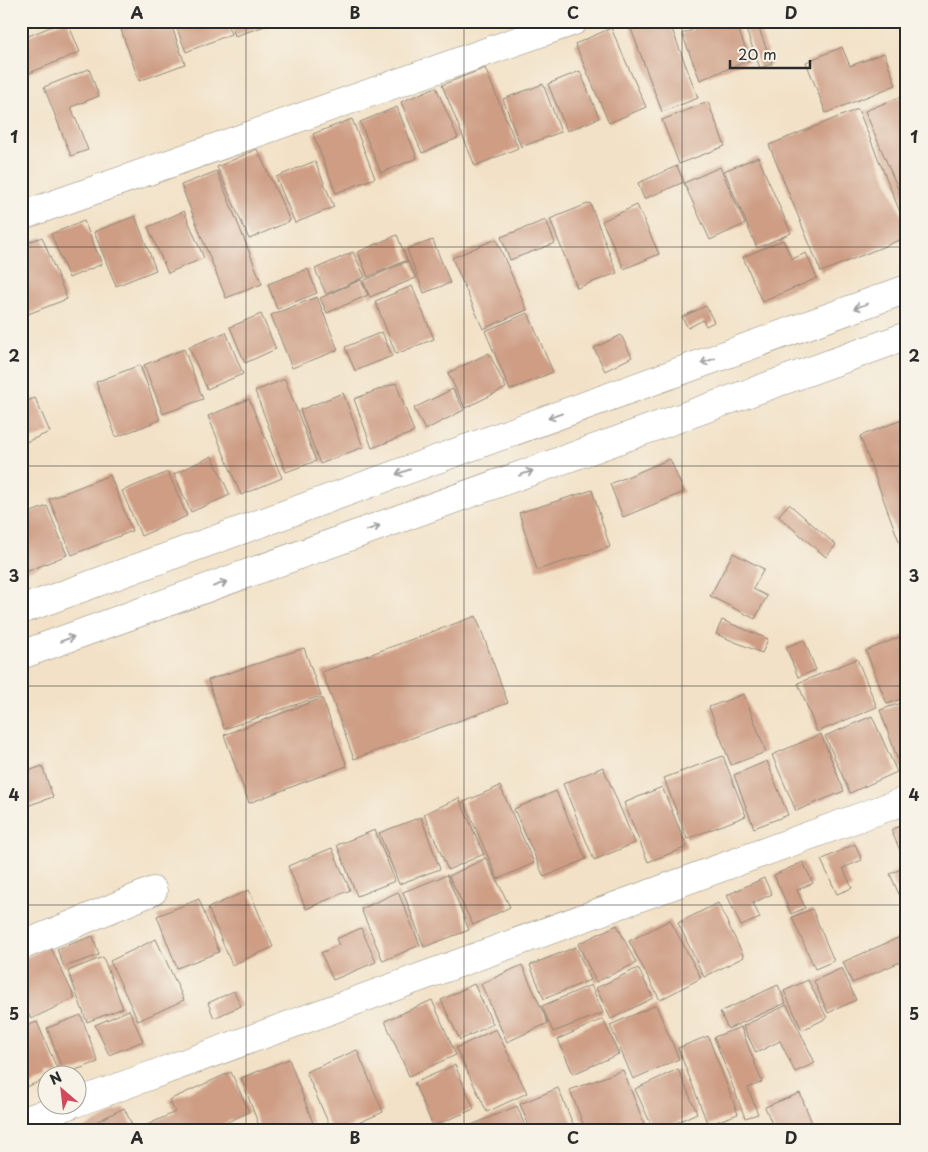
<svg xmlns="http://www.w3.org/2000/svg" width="928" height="1152" font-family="'Playpen Sans',sans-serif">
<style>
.building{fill:#ce9d84}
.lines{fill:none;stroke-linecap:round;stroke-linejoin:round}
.minor-casing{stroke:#8e8678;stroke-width:29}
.minor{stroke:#fff;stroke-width:28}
.oneway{stroke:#a0a0a0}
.grid{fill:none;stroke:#2b2b2b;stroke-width:1;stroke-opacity:0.55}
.neatline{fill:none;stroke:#2b2b2b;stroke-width:2}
.grid-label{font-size:16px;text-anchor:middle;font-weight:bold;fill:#2b2b2b}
</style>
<rect width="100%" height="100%" fill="#f7f3e8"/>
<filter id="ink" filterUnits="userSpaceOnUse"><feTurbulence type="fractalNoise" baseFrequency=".02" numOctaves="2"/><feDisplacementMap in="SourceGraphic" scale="10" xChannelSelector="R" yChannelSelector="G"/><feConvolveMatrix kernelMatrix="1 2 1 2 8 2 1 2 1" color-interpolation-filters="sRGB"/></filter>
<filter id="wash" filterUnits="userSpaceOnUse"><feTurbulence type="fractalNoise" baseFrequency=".0096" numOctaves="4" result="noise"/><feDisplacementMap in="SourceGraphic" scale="20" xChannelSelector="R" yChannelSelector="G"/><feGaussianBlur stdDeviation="1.12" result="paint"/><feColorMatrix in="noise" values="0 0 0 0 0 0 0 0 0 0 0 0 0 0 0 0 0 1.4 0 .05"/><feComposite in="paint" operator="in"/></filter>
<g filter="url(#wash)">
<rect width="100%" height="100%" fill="#f2e1c6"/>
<g id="blocks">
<g class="building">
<path d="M 65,21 L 67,21 L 80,52 L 27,74 L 21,59 L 21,39 Z"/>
<path d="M 118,21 L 170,21 L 185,64 L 139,81 Z"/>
<path d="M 174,21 L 226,21 L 231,34 L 186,52 Z"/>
<path d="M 230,21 L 277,21 L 277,22 L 235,36 Z"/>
<path d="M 643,21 L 669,21 L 698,98 L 662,112 L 630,26 Z"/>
<path d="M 715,21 L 735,21 L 750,60 L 700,80 L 682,34 Z"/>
<path d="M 757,23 L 772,64 L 760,68 L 745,27 Z"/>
<path d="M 611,28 L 646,107 L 609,123 L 575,44 Z"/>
<path d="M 907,39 L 907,60 L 899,41 Z"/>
<path d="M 842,47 L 850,66 L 884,53 L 896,85 L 826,113 L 806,62 Z"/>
<path d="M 485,68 L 518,148 L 475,166 L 442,85 Z"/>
<path d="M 89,69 L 99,96 L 71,107 L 88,150 L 71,156 L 44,87 Z"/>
<path d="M 580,71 L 599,118 L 567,131 L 548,84 Z"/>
<path d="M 543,84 L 561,132 L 521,147 L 503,99 Z"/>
<path d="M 436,87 L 458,138 L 422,153 L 401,102 Z"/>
<path d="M 907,94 L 907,210 L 865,111 Z"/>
<path d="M 708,102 L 725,146 L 679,164 L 662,120 Z"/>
<path d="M 397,107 L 417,158 L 381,173 L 360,122 Z"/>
<path d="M 858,109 L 907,229 L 907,237 L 821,272 L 769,145 Z"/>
<path d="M 352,119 L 375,178 L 336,193 L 313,134 Z"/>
<path d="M 257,149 L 290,221 L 249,239 L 217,167 Z"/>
<path d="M 758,157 L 791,233 L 757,248 L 724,171 Z"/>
<path d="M 315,161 L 334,207 L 295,223 L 276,177 Z"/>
<path d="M 677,166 L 684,182 L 644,199 L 638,183 Z"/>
<path d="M 720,167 L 745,224 L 710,240 L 684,183 Z"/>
<path d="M 217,171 L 262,284 L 226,298 L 181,185 Z"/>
<path d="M 590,203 L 617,273 L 577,288 L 550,219 Z"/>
<path d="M 637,205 L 659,254 L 624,269 L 602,221 Z"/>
<path d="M 184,211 L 204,258 L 168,273 L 148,227 Z"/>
<path d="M 135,216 L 156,270 L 116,286 L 94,232 Z"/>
<path d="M 546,220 L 555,243 L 510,260 L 501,237 Z"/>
<path d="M 84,221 L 102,264 L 69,278 L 51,234 Z"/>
<path d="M 397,235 L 407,260 L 368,277 L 358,252 Z"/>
<path d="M 42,237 L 67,299 L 28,314 L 21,297 L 21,245 Z"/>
<path d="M 496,239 L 527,310 L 483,329 L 452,258 Z"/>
<path d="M 433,240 L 450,283 L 424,293 L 407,249 Z"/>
<path d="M 783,240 L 792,259 L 806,253 L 817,278 L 762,302 L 743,257 Z"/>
<path d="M 353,252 L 365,277 L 326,294 L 315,269 Z"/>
<path d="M 408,261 L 416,278 L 370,297 L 363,281 Z"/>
<path d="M 308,269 L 317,293 L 277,309 L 268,284 Z"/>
<path d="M 361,280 L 368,295 L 327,313 L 320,298 Z"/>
<path d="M 412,286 L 434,339 L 396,354 L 375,301 Z"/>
<path d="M 317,297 L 338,350 L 292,368 L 271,315 Z"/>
<path d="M 706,306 L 714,322 L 706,326 L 703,320 L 688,328 L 682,317 Z"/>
<path d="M 528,313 L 553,372 L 510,390 L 485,331 Z"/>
<path d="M 261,314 L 276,349 L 245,363 L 230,327 Z"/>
<path d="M 226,332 L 243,374 L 207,389 L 189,347 Z"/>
<path d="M 382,332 L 392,356 L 355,371 L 345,347 Z"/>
<path d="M 621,335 L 632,357 L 605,371 L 594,348 Z"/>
<path d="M 184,349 L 203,399 L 163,414 L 144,365 Z"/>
<path d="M 489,353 L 506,388 L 465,408 L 448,373 Z"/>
<path d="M 140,365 L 160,420 L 116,437 L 96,382 Z"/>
<path d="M 285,379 L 316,461 L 286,472 L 255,391 Z"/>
<path d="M 396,383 L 414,432 L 372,448 L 354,399 Z"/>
<path d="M 453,389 L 464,410 L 425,430 L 414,408 Z"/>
<path d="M 343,393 L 363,447 L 320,464 L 300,410 Z"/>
<path d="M 35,398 L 50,432 L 21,444 L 21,404 Z"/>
<path d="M 249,399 L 282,478 L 241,495 L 208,416 Z"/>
<path d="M 907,418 L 907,541 L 900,544 L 860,436 Z"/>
<path d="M 212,456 L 230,495 L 191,512 L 174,474 Z"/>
<path d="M 670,459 L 684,492 L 623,517 L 610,484 Z"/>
<path d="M 168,472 L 187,516 L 141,536 L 122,491 Z"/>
<path d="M 110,475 L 132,531 L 72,555 L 49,499 Z"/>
<path d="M 592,490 L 610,547 L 537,570 L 519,513 Z"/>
<path d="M 789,504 L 836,545 L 826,557 L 778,516 Z"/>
<path d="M 47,506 L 67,555 L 21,574 L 21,516 Z"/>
<path d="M 733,553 L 764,569 L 753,589 L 767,596 L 755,619 L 710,596 Z"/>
<path d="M 476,616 L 508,703 L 354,759 L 322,672 Z"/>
<path d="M 722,620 L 768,639 L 762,653 L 716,634 Z"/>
<path d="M 907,634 L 907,697 L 887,704 L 866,651 Z"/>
<path d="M 804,640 L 816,670 L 798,677 L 786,647 Z"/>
<path d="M 304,648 L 321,696 L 224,729 L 208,680 Z"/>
<path d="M 857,659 L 877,707 L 817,732 L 798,683 Z"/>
<path d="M 744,694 L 766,752 L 731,765 L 709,707 Z"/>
<path d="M 322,698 L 347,766 L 249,803 L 224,735 Z"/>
<path d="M 907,701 L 907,767 L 901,769 L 880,710 Z"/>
<path d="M 872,716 L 897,772 L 850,793 L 825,736 Z"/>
<path d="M 821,734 L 844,791 L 796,811 L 772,755 Z"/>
<path d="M 723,756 L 746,816 L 687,839 L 664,778 Z"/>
<path d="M 767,761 L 788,815 L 754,828 L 734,775 Z"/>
<path d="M 42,766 L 53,797 L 21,808 L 21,774 Z"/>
<path d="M 603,767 L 635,843 L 594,860 L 563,784 Z"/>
<path d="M 500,786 L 534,863 L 498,879 L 464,802 Z"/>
<path d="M 662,787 L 687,847 L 648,862 L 624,803 Z"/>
<path d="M 556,791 L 586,859 L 544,877 L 514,809 Z"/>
<path d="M 459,798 L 484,854 L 448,870 L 424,814 Z"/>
<path d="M 421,817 L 440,869 L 399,884 L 379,833 Z"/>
<path d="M 907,823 L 907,866 L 891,830 Z"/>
<path d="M 375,830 L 395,881 L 357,896 L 337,845 Z"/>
<path d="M 855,844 L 862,860 L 843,868 L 852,888 L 837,894 L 821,860 Z"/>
<path d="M 332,848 L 350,890 L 306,909 L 288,866 Z"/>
<path d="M 486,858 L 510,907 L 473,925 L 449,876 Z"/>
<path d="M 803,862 L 813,883 L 797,890 L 805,908 L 791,914 L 774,875 Z"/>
<path d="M 907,866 L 907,912 L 890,874 Z"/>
<path d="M 447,875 L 469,930 L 424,947 L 403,892 Z"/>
<path d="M 764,878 L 772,894 L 753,903 L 760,918 L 741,926 L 727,895 Z"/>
<path d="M 249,890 L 273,947 L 232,965 L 208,908 Z"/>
<path d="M 398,892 L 420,945 L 383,961 L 361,909 Z"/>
<path d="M 199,899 L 219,952 L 177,968 L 157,916 Z"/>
<path d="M 718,903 L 744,957 L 704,977 L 678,923 Z"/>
<path d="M 812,909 L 834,961 L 815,969 L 792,917 Z"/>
<path d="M 670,920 L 701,978 L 660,1000 L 629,941 Z"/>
<path d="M 617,925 L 636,963 L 596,982 L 578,944 Z"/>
<path d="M 361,928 L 376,962 L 333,980 L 321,953 L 339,945 L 336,939 Z"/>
<path d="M 907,934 L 907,959 L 852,983 L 843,962 Z"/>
<path d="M 93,936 L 99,955 L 64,967 L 57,949 Z"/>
<path d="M 156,939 L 184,1000 L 138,1021 L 110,961 Z"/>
<path d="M 50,946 L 75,998 L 31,1019 L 21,997 L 21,960 Z"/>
<path d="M 576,947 L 590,980 L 544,999 L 530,965 Z"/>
<path d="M 103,957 L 123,1008 L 87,1022 L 68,971 Z"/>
<path d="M 522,965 L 548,1023 L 507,1042 L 481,984 Z"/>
<path d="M 638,968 L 653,998 L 611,1019 L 596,988 Z"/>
<path d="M 842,968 L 856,1000 L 828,1013 L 814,981 Z"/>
<path d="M 808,980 L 827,1018 L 802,1030 L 784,991 Z"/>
<path d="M 474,984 L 493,1024 L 460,1040 L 441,1000 Z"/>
<path d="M 591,985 L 603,1013 L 553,1032 L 542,1006 Z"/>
<path d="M 778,985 L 786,1003 L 728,1029 L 720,1012 Z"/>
<path d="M 234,991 L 241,1006 L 214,1018 L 208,1003 Z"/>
<path d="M 432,1000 L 456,1055 L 409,1076 L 385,1021 Z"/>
<path d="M 656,1005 L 679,1059 L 633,1079 L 610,1025 Z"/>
<path d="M 787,1005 L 815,1063 L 795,1072 L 780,1041 L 756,1053 L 743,1026 Z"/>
<path d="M 129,1010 L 143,1041 L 109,1055 L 95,1025 Z"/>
<path d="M 81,1015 L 98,1062 L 64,1074 L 47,1028 Z"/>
<path d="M 603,1019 L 619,1054 L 573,1074 L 558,1039 Z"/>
<path d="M 37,1022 L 59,1073 L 54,1074 L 48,1074 L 48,1078 L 24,1088 L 21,1082 L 21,1028 Z"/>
<path d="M 741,1027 L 762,1082 L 748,1088 L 758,1114 L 745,1118 L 714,1037 Z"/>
<path d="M 496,1029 L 527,1093 L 487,1112 L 456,1048 Z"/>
<path d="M 708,1036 L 738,1114 L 708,1125 L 678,1048 Z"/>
<path d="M 357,1050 L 383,1112 L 340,1131 L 332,1131 L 306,1072 Z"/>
<path d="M 289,1059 L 313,1123 L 292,1131 L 261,1131 L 241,1078 Z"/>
<path d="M 455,1065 L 474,1109 L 433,1126 L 414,1083 Z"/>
<path d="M 678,1069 L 697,1113 L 658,1131 L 654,1131 L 635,1089 Z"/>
<path d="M 623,1070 L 647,1131 L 586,1131 L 570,1090 Z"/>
<path d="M 231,1072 L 249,1112 L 208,1131 L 147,1131 L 145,1126 L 175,1112 L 169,1100 Z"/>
<path d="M 558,1088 L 576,1131 L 531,1131 L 520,1104 Z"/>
<path d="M 800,1093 L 814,1128 L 808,1131 L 775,1131 L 765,1107 Z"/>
<path d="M 517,1106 L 527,1131 L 457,1131 Z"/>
<path d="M 124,1108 L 135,1131 L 83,1131 L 82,1129 Z"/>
</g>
</g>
</g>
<g filter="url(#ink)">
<use href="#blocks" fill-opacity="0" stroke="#8e8678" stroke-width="1"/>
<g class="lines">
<defs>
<g id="minor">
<path d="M 21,216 L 574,21"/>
<path d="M 21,610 L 907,289"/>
<path d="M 21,655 L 907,336"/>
<path d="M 21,946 L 153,891"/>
<path d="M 78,1102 L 907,800"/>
<path d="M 21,1122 L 71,1104"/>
</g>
</defs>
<use href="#minor" class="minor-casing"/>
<use href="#minor" class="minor"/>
</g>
<defs><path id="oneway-shaft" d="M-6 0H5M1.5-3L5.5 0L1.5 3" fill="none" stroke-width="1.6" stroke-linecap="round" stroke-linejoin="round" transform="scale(1.25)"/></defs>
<g class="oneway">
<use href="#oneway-shaft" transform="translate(861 306) rotate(160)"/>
<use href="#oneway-shaft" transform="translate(708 361) rotate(160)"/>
<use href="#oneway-shaft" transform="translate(555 416) rotate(160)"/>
<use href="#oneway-shaft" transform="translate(403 472) rotate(160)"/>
<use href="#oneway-shaft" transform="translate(526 473) rotate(-20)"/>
<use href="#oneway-shaft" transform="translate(373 528) rotate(-20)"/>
<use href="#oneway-shaft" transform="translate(220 584) rotate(-20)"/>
<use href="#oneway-shaft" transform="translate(67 639) rotate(-20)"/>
</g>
</g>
<path class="grid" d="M 246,21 L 246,1131M 464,21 L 464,1131M 682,21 L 682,1131M 21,247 L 907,247M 21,466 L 907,466M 21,686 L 907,686M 21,905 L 907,905"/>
<rect width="928" height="1152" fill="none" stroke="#f7f3e8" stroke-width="55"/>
<g transform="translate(62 1090) rotate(332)"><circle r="24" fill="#f7f3e8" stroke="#a5a39c"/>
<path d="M0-4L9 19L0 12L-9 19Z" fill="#d1495b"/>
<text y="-8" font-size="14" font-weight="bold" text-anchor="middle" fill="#2b2b2b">N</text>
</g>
<path d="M730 60v8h80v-8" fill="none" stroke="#2b2b2b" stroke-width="2.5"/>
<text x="738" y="60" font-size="15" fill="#2b2b2b" stroke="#f7f3e8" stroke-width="4" paint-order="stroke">20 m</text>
<rect x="28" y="28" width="872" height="1096" class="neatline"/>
<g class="grid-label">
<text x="137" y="19">A</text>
<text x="355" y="19">B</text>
<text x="573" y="19">C</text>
<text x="791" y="19">D</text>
<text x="14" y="143">1</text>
<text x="914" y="143">1</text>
<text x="14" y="362">2</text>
<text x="914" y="362">2</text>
<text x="14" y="582">3</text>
<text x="914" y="582">3</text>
<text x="14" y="801">4</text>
<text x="914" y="801">4</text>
<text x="14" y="1020">5</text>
<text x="914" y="1020">5</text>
<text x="137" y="1144">A</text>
<text x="355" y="1144">B</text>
<text x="573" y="1144">C</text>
<text x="791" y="1144">D</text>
</g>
</svg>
